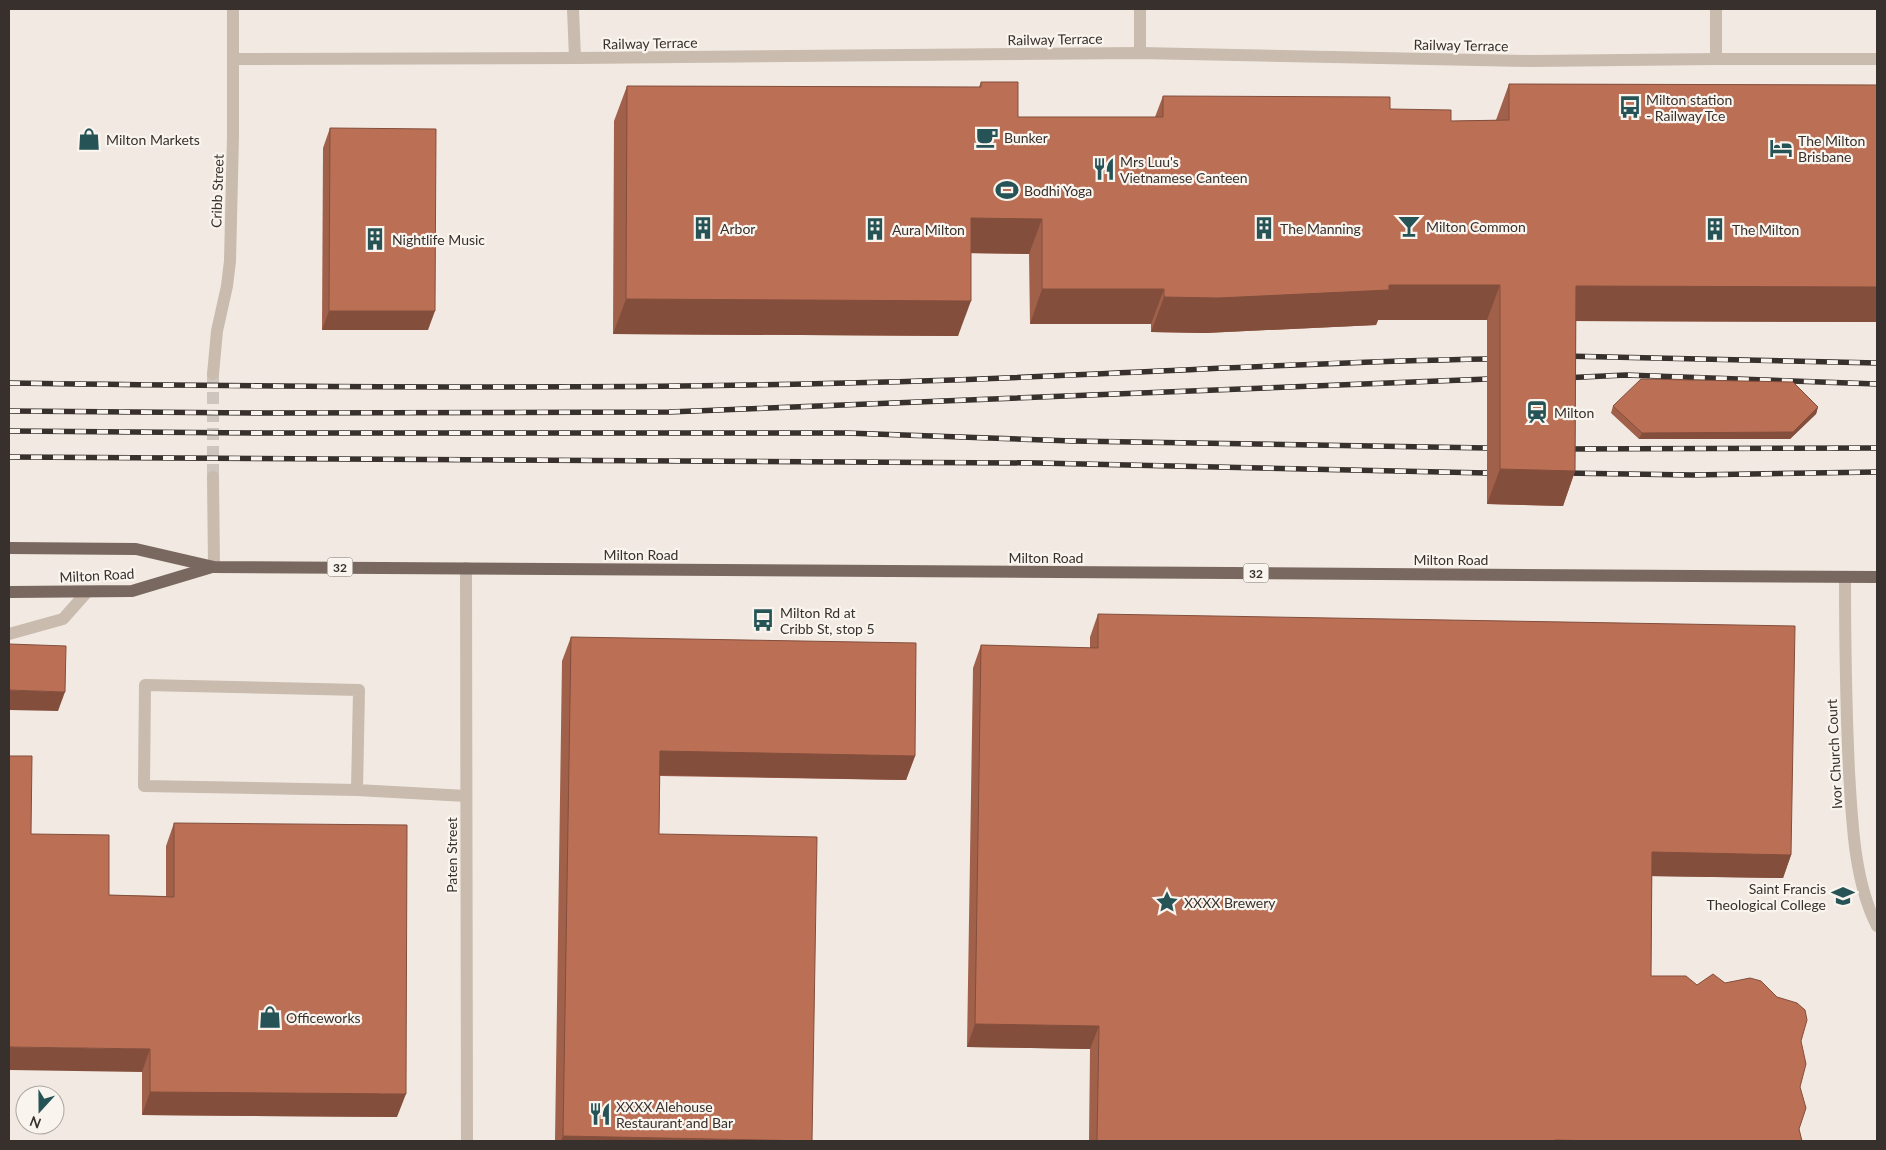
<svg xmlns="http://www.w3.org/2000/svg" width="1886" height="1150" font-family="Lato,sans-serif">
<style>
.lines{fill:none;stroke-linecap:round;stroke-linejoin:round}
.minor-tunnel{stroke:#cdc5be;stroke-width:12;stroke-dasharray:12 6;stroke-linecap:butt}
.minor{stroke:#c9bbae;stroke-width:12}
.major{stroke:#79685f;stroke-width:12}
.rail-casing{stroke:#38302c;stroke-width:5.5}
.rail{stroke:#f9f4ee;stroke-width:4;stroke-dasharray:11;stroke-linecap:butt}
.wall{fill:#a1604a}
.shaded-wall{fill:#834e3c}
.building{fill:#bb7056;stroke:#834e3c}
.labels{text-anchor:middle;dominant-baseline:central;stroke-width:4.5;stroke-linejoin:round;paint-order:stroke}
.shield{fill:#f9f4ee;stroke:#726b66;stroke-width:1}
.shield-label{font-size:12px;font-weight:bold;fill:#38302c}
.street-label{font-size:14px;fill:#38302c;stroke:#f9f4ee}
.poi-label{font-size:14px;fill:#38302c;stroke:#f9f4ee;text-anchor:start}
</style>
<rect width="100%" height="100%" fill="#f2eae2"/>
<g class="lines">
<path class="minor-tunnel" d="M 213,374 L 213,477"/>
<g class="minor">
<path d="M 573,9 L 575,58"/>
<path d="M 1140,53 L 1140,9"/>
<path d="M 233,59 L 575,58 L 1140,53 L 1531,61 L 1716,59 L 1877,59"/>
<path d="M 1716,59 L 1716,9"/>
<path d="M 213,374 L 217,331 L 227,286 L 230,261 L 233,136 L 233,9"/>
<path d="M 213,477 L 214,567"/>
<path d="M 466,568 L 467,1141"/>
<path d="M 1845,577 C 1845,642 1846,706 1849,771 C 1852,821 1854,881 1877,926"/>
<path d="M 9,634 L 63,619 L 87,592"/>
<path d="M 357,790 L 359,690 L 145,685 L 144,786 L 357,790 L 466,796"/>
</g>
<g class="major">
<path d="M 9,548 L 136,549 L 214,567 L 1877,577"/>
<path d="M 9,592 L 132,591 L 212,567"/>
</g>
<defs>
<g id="rail">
<path d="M 1563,356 L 1877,363"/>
<path d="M 1562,378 L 1626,375 L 1877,384"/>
<path d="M 9,383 C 301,387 594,390 886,382 C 1087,377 1287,362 1488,359"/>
<path d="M 9,411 L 262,413 L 669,412 L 1488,379"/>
<path d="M 9,431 L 262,433 L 846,433 L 1072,441 L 1487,448"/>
<path d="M 1563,449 L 1877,448"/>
<path d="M 9,457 L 1038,463 L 1487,473"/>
<path d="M 1563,473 L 1692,475 L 1877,472"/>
</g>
</defs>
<use href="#rail" class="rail-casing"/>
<use href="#rail" class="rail"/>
</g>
<g class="wall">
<path d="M 981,82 L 1018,117 L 1155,117 L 1163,96 L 1390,109 L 1451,121 L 1496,120 L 1509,84 L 1877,85 L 1877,322 L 1576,321 L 1575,471 L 1563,506 L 1487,504 L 1487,320 L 1378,320 L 1376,325 L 1205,333 L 1151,332 L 1151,324 L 1030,324 L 1029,254 L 971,253 L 958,336 L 613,334 L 614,121 L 627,86 L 979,87 Z"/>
<path d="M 330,128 L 428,330 L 322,330 L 323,148 Z"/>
<path d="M 1613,406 L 1818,407 L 1816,414 L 1790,439 L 1639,439 L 1611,413 Z"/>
<path d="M 1098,614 L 1791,855 L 1783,878 L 1652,876 L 1651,976 L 1697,985 L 1801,1041 L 1799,1129 L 1802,1141 L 1089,1141 L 1090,1049 L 967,1047 L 973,668 L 981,645 L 1090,648 L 1090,637 Z"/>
<path d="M 571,637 L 915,756 L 906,780 L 660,776 L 659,834 L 812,1141 L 555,1141 L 562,661 Z"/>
<path d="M 174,823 L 397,1117 L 142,1115 L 142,1072 L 31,834 L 109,895 L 166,896 L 166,846 Z"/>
</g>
<g class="shaded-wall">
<path d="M 971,218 L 1042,219 L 1029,254 L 958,253 Z"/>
<path d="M 1389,285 L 1500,285 L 1487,320 L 1378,320 L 1376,325 L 1205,333 L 1151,332 L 1164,297 Z"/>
<path d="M 1576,286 L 1877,287 L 1877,322 L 1563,321 Z"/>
<path d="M 1042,289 L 1164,289 L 1151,324 L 1030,324 Z"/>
<path d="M 626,299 L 971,301 L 958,336 L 613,334 Z"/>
<path d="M 329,311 L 435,311 L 428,330 L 322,330 Z"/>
<path d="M 1818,407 L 1816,414 L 1790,439 L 1639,439 L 1642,433 Z"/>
<path d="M 1500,469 L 1575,471 L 1563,506 L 1487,504 Z"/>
<path d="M 9,690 L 65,692 L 58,711 L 9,710 Z"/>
<path d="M 660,751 L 915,756 L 906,780 L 651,775 Z"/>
<path d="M 1652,852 L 1791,855 L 1783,878 L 1644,876 Z"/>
<path d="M 975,1024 L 1099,1026 L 1090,1049 L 967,1047 Z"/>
<path d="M 9,1047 L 150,1049 L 142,1072 L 9,1070 Z"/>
<path d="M 150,1092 L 406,1094 L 397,1117 L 142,1115 Z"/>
<path d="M 563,1136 L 812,1141 L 561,1141 Z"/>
<path d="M 1555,1140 L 1599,1141 L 1554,1141 Z"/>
</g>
<g class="building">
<path d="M 981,82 L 1018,82 L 1018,117 L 1163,117 L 1163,96 L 1390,97 L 1390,109 L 1451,110 L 1451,121 L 1509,120 L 1509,84 L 1877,85 L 1877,287 L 1576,286 L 1575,471 L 1500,469 L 1500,285 L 1389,285 L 1389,290 L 1218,298 L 1164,297 L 1164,289 L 1042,289 L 1042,219 L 971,218 L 971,301 L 626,299 L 627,86 L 981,87 Z"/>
<path d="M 330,128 L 436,129 L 435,311 L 329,311 Z"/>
<path d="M 1641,379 L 1793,382 L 1818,407 L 1793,432 L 1642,433 L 1613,406 Z"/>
<path d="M 1098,614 L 1795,626 L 1791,855 L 1652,852 L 1651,976 L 1686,976 L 1697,985 L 1713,974 L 1725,983 L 1750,978 L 1761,981 L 1777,997 L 1797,1003 L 1805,1010 L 1807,1020 L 1801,1041 L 1806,1064 L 1800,1087 L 1806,1108 L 1799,1129 L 1802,1141 L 1599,1141 L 1555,1140 L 1555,1141 L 1097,1141 L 1099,1026 L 975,1024 L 981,645 L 1098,648 Z"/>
<path d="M 571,637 L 916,643 L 915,756 L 660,751 L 659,834 L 817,837 L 812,1141 L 563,1136 Z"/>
<path d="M 9,644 L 66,646 L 65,692 L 9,690 Z"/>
<path d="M 9,756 L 32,756 L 31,834 L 109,835 L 109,895 L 174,897 L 174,823 L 407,825 L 406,1094 L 150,1092 L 150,1049 L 9,1047 Z"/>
</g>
<defs>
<symbol id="bus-bare" viewBox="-9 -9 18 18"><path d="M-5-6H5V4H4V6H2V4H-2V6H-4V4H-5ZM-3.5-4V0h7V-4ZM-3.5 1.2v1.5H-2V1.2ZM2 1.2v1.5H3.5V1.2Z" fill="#255356" stroke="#f9f4ee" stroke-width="2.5" paint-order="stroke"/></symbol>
<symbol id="cafe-bare" viewBox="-9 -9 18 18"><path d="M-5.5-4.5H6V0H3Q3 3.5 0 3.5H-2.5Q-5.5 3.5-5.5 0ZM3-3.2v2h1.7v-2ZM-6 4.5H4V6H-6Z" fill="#255356" stroke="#f9f4ee" stroke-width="2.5" paint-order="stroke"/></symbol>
<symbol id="shop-bare" viewBox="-9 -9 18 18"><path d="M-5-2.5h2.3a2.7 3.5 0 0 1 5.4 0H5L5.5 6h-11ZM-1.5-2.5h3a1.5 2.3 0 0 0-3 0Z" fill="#255356" stroke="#f9f4ee" stroke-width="2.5" paint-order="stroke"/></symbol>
<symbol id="hotel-bare" viewBox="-9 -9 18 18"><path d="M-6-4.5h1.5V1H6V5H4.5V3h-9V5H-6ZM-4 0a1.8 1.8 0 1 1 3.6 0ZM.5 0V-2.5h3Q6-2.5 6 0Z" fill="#255356" stroke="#f9f4ee" stroke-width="2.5" paint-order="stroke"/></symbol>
<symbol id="restaurant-bare" viewBox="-9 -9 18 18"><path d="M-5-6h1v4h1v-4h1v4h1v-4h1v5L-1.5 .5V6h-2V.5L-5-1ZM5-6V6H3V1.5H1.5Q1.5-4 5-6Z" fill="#255356" stroke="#f9f4ee" stroke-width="2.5" paint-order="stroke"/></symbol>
<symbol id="stadium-bare" viewBox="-9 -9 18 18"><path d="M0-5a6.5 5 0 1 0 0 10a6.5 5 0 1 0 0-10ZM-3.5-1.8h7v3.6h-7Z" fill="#255356" stroke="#f9f4ee" stroke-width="2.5" paint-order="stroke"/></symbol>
<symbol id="bar-bare" viewBox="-9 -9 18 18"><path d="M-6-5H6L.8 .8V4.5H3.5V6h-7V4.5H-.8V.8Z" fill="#255356" stroke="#f9f4ee" stroke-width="2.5" paint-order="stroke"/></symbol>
<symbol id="building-bare" viewBox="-9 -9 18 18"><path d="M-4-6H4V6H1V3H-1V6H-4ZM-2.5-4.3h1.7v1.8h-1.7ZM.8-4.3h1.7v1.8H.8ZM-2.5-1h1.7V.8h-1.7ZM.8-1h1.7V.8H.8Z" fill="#255356" stroke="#f9f4ee" stroke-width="2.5" paint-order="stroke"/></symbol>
<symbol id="station-bare" viewBox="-9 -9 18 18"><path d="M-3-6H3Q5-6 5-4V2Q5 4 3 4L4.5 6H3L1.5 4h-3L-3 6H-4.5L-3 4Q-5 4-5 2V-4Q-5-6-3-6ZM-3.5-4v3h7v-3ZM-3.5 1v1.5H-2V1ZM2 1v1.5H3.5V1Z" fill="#255356" stroke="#f9f4ee" stroke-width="2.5" paint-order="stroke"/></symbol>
<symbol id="university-bare" viewBox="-9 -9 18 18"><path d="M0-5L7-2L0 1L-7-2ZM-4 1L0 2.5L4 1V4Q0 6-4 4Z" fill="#255356" stroke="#f9f4ee" stroke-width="2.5" paint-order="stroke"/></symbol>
<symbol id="sight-bare" viewBox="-9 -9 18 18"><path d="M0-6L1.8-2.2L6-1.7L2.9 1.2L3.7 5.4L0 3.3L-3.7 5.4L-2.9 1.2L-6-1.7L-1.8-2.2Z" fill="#255356" stroke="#f9f4ee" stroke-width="2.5" paint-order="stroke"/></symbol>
</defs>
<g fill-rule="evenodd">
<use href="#bus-bare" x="1614" y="91" width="32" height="32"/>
<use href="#cafe-bare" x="971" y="121" width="32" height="32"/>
<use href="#shop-bare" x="73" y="123" width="32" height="32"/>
<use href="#hotel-bare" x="1765" y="132" width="32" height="32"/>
<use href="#restaurant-bare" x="1088" y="153" width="32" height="32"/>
<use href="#stadium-bare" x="991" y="174" width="32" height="32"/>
<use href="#bar-bare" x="1393" y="210" width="32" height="32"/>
<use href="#building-bare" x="687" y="212" width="32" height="32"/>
<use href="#building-bare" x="1248" y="212" width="32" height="32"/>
<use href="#building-bare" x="859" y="213" width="32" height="32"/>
<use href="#building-bare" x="1699" y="213" width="32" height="32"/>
<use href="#building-bare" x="359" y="223" width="32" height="32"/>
<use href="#station-bare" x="1521" y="396" width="32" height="32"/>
<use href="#bus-bare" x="747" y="604" width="32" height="32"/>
<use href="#university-bare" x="1827" y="880" width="32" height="32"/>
<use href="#sight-bare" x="1151" y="886" width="32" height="32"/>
<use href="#shop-bare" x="254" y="1001" width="32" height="32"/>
<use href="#restaurant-bare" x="584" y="1098" width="32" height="32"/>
</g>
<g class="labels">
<g class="shield">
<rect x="327.5" y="557.5" width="25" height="19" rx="4"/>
<rect x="1243.5" y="563.5" width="25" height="19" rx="4"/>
</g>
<g class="shield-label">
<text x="340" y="567">32</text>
<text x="1256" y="573">32</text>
</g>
<g class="street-label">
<text transform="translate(1055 39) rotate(-1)">Railway Terrace</text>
<text transform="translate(650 43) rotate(-1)">Railway Terrace</text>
<text transform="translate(1461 45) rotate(1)">Railway Terrace</text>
<text transform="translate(217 191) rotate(-88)">Cribb Street</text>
<text x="641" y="554">Milton Road</text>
<text x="1046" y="557">Milton Road</text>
<text x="1451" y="559">Milton Road</text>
<text transform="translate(97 575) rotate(-3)">Milton Road</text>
<text transform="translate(1834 754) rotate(-93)">Ivor Church Court</text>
<text transform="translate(451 855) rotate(-90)">Paten Street</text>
</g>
<g class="poi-label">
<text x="1646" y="99">Milton station<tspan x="1646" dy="16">- Railway Tce</tspan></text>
<text x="1004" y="137">Bunker</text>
<text x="106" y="139">Milton Markets</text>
<text x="1798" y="140">The Milton<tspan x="1798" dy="16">Brisbane</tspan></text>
<text x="1120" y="161">Mrs Luu's<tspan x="1120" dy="16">Vietnamese Canteen</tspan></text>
<text x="1024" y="190">Bodhi Yoga</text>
<text x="1426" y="226">Milton Common</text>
<text x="720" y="228">Arbor</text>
<text x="1280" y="228">The Manning</text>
<text x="892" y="229">Aura Milton</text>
<text x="1732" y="229">The Milton</text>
<text x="392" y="239">Nightlife Music</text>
<text x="1554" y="412">Milton</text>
<text x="780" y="612">Milton Rd at<tspan x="780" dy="16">Cribb St, stop 5</tspan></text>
<text x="1826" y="888" text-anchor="end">Saint Francis<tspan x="1826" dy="16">Theological College</tspan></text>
<text x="1184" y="902">XXXX Brewery</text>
<text x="286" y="1017">Officeworks</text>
<text x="616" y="1106">XXXX Alehouse<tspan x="616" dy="16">Restaurant and Bar</tspan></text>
</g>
</g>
<rect width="1886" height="1150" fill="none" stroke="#38302c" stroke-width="20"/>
<g transform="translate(40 1110) rotate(201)"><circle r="24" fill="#f9f4ee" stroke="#aca6a0"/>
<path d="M0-4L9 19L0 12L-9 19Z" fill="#255356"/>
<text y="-8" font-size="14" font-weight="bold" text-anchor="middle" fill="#38302c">N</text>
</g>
</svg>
